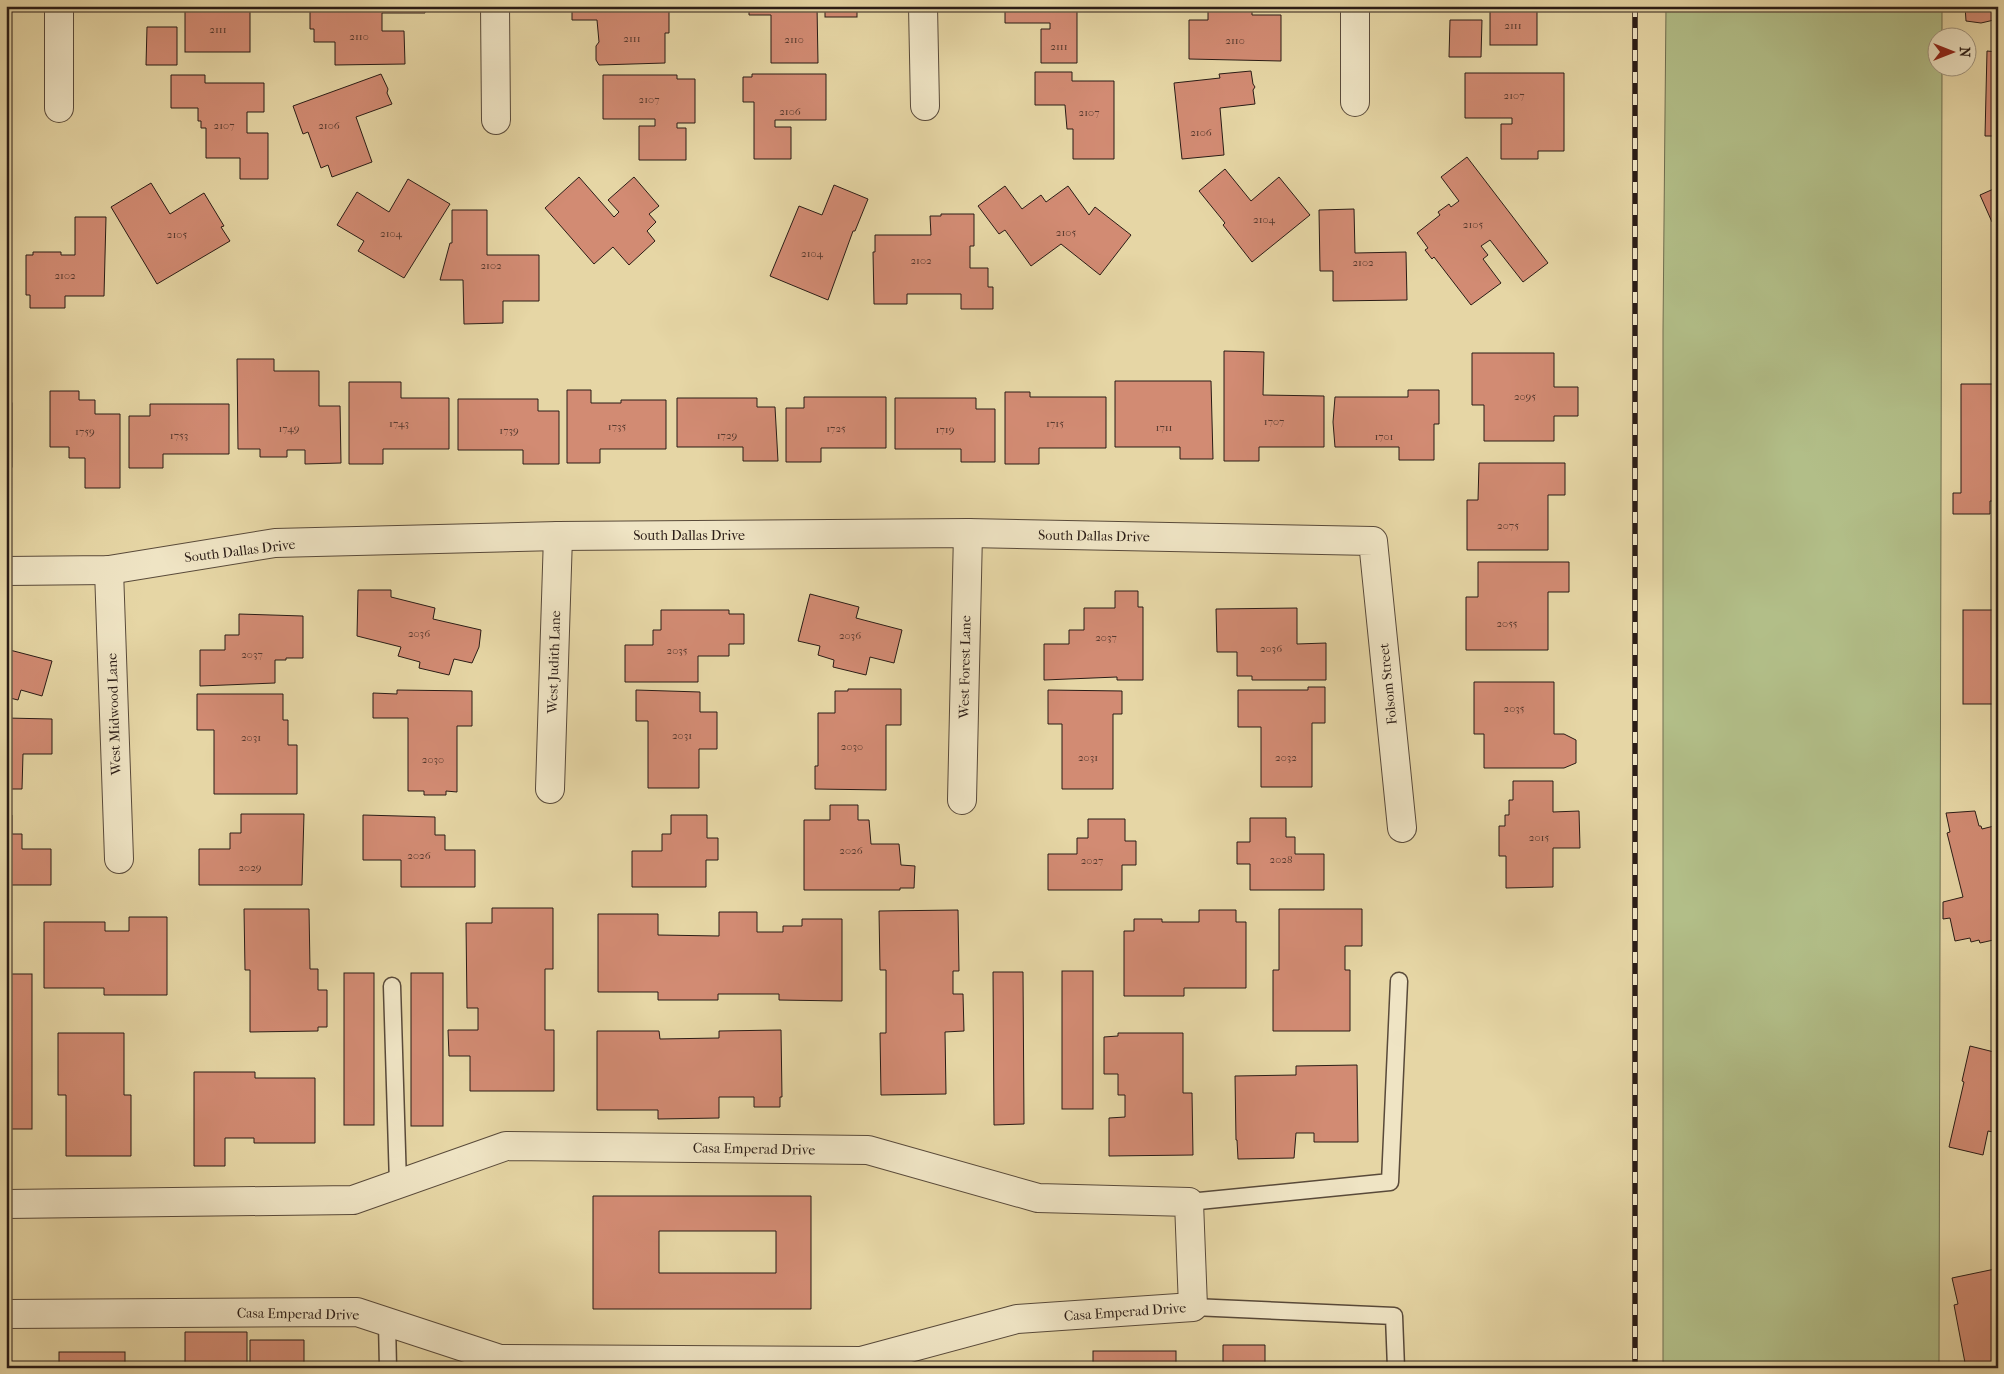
<svg xmlns="http://www.w3.org/2000/svg" width="2004" height="1374" font-family="'IM FELL French Canon',serif">
<style>
.green{fill:#b2be88;stroke:#6e6d4f}
.building{fill:#d28b73;stroke:#2a1c16;fill-rule:evenodd}
.lines{fill:none;stroke-linecap:round;stroke-linejoin:round}
.service-casing{stroke:#594a3a;stroke-width:19}
.minor-casing{stroke:#594a3a;stroke-width:30}
.service{stroke:#efe4c4;stroke-width:16}
.minor{stroke:#efe4c4;stroke-width:28}
.rail-casing{stroke:#2a1c16;stroke-width:5.5}
.rail{stroke:#efe4c4;stroke-width:4;stroke-dasharray:11;stroke-linecap:butt}
.labels{text-anchor:middle;dominant-baseline:central;stroke-width:4;stroke-linejoin:round;paint-order:stroke}
.number-label{font-size:11px;fill:#54382d}
.street-label{font-size:14px;fill:#2a1c16;stroke:#efe4c4}
</style>
<rect width="100%" height="100%" fill="#e6d6a5"/>
<filter id="stains"><feTurbulence type="fractalNoise" baseFrequency=".004" numOctaves="4"/><feColorMatrix values="0 0 0 0 .2 0 0 0 0 .09 0 0 0 0 .02 0 0 0 .5 -.17"/></filter>
<radialGradient id="worn" r=".72"><stop offset=".6" stop-color="#630" stop-opacity="0"/><stop offset="1" stop-color="#630" stop-opacity=".3"/></radialGradient>
<path class="green" d="M 1666,6 L 1942,6 L 1942,37 L 1936,38 L 1936,68 L 1942,68 L 1939,1368 L 1663,1368 L 1663,331 Z"/>
<g class="building">
<rect x="185" y="6" width="65" height="46"/>
<path d="M 310,6 L 425,6 L 425,13 L 382,13 L 382,31 L 404,31 L 405,64 L 335,65 L 335,42 L 314,42 L 314,29 L 310,29 Z"/>
<path d="M 572,6 L 669,6 L 669,33 L 665,33 L 665,63 L 599,65 L 596,60 L 596,46 L 599,42 L 597,20 L 572,20 Z"/>
<path d="M 749,6 L 817,6 L 818,63 L 771,63 L 771,15 L 749,15 Z"/>
<rect x="825" y="6" width="32" height="11"/>
<path d="M 1005,6 L 1077,6 L 1077,63 L 1041,63 L 1041,29 L 1050,29 L 1050,23 L 1005,23 Z"/>
<path d="M 1208,6 L 1252,7 L 1252,15 L 1281,15 L 1281,61 L 1189,59 L 1189,20 L 1208,20 Z"/>
<rect x="1490" y="6" width="47" height="39"/>
<path d="M 1965,6 L 1998,6 L 1998,41 L 1994,41 L 1994,20 L 1981,23 L 1966,21 Z"/>
<path d="M 1450,20 L 1482,20 L 1481,57 L 1449,57 Z"/>
<path d="M 147,27 L 177,27 L 177,65 L 146,65 Z"/>
<path d="M 1987,51 L 1998,52 L 1998,136 L 1985,136 Z"/>
<path d="M 1251,71 L 1253,84 L 1255,87 L 1253,90 L 1255,104 L 1220,108 L 1224,155 L 1182,159 L 1174,83 L 1220,78 L 1219,74 Z"/>
<path d="M 1035,72 L 1072,72 L 1072,81 L 1114,81 L 1114,159 L 1073,159 L 1073,129 L 1067,129 L 1065,105 L 1035,105 Z"/>
<path d="M 1465,73 L 1564,73 L 1564,151 L 1538,151 L 1538,159 L 1501,159 L 1501,124 L 1512,124 L 1512,118 L 1465,118 Z"/>
<path d="M 381,74 L 388,89 L 387,93 L 392,104 L 356,117 L 372,162 L 332,177 L 328,165 L 321,168 L 308,132 L 303,134 L 293,106 Z"/>
<path d="M 752,74 L 826,74 L 826,120 L 775,120 L 775,127 L 791,127 L 791,159 L 754,159 L 754,102 L 743,102 L 743,77 L 752,77 Z"/>
<path d="M 171,75 L 205,75 L 205,83 L 264,83 L 264,112 L 247,112 L 247,133 L 268,133 L 268,179 L 240,179 L 240,158 L 206,158 L 206,128 L 201,128 L 201,121 L 198,121 L 198,108 L 171,108 Z"/>
<path d="M 603,75 L 677,75 L 677,79 L 695,79 L 695,123 L 677,123 L 677,128 L 686,128 L 686,160 L 639,160 L 639,126 L 655,126 L 655,119 L 603,119 Z"/>
<path d="M 1467,157 L 1548,263 L 1523,282 L 1490,240 L 1481,246 L 1488,255 L 1483,259 L 1501,283 L 1471,305 L 1434,257 L 1432,259 L 1425,250 L 1428,248 L 1417,233 L 1440,215 L 1438,212 L 1449,204 L 1451,207 L 1459,201 L 1441,177 Z"/>
<path d="M 1225,169 L 1251,201 L 1279,177 L 1310,215 L 1252,262 L 1223,225 L 1225,223 L 1199,191 Z"/>
<path d="M 579,177 L 614,217 L 619,212 L 608,200 L 634,177 L 659,206 L 649,214 L 656,222 L 647,231 L 655,241 L 629,265 L 613,247 L 594,264 L 545,208 Z"/>
<path d="M 408,179 L 450,204 L 404,278 L 358,251 L 364,241 L 337,225 L 357,192 L 389,212 Z"/>
<path d="M 151,183 L 170,214 L 204,193 L 224,226 L 221,227 L 230,241 L 157,284 L 111,207 Z"/>
<path d="M 834,185 L 868,199 L 855,231 L 853,231 L 828,300 L 770,276 L 799,206 L 822,215 Z"/>
<path d="M 1005,186 L 1022,209 L 1041,195 L 1046,202 L 1068,186 L 1089,215 L 1095,207 L 1131,235 L 1100,275 L 1061,244 L 1031,266 L 1005,230 L 999,234 L 978,206 Z"/>
<path d="M 1998,187 L 1998,220 L 1992,222 L 1980,195 Z"/>
<path d="M 1354,209 L 1355,253 L 1406,252 L 1407,300 L 1333,301 L 1333,271 L 1320,271 L 1319,210 Z"/>
<path d="M 452,210 L 487,210 L 487,255 L 539,255 L 539,301 L 503,301 L 503,323 L 464,324 L 463,280 L 440,280 L 450,243 L 452,243 Z"/>
<path d="M 941,214 L 974,214 L 974,246 L 970,246 L 970,268 L 988,268 L 988,287 L 993,287 L 993,309 L 961,309 L 961,294 L 907,294 L 907,304 L 874,304 L 873,252 L 875,252 L 875,235 L 931,235 L 930,216 L 941,216 Z"/>
<path d="M 75,217 L 106,217 L 104,296 L 65,296 L 65,308 L 30,308 L 30,295 L 26,295 L 26,255 L 33,255 L 33,252 L 61,252 L 61,255 L 75,255 Z"/>
<path d="M 1224,351 L 1264,352 L 1263,395 L 1324,396 L 1324,447 L 1259,447 L 1259,461 L 1224,461 Z"/>
<path d="M 1472,353 L 1554,353 L 1554,387 L 1578,387 L 1578,416 L 1554,416 L 1554,441 L 1484,441 L 1484,405 L 1472,405 Z"/>
<path d="M 237,359 L 274,359 L 274,371 L 319,371 L 319,406 L 340,406 L 341,463 L 305,464 L 305,450 L 287,450 L 287,457 L 260,457 L 260,449 L 238,449 Z"/>
<path d="M 1115,381 L 1211,381 L 1213,459 L 1180,459 L 1180,447 L 1115,447 Z"/>
<path d="M 349,382 L 401,382 L 401,398 L 449,398 L 449,449 L 383,449 L 383,464 L 349,464 Z"/>
<path d="M 1961,384 L 1998,384 L 1998,501 L 1990,501 L 1990,514 L 1953,514 L 1953,493 L 1961,493 Z"/>
<path d="M 567,390 L 591,390 L 591,403 L 621,403 L 621,400 L 666,400 L 666,449 L 600,449 L 600,463 L 567,463 Z"/>
<path d="M 1408,390 L 1439,390 L 1439,424 L 1434,424 L 1434,460 L 1399,460 L 1399,447 L 1335,447 L 1333,422 L 1335,397 L 1408,397 Z"/>
<path d="M 50,391 L 79,391 L 79,400 L 95,400 L 95,414 L 120,414 L 120,488 L 85,488 L 85,458 L 69,458 L 69,447 L 50,447 Z"/>
<path d="M 1005,392 L 1030,392 L 1030,397 L 1106,397 L 1106,448 L 1039,448 L 1039,464 L 1005,464 Z"/>
<path d="M 804,397 L 886,397 L 886,448 L 821,448 L 821,462 L 786,462 L 786,408 L 804,408 Z"/>
<path d="M 677,398 L 757,398 L 757,407 L 775,407 L 778,461 L 743,461 L 743,447 L 677,447 Z"/>
<path d="M 895,398 L 976,398 L 976,409 L 995,409 L 995,462 L 961,462 L 961,449 L 895,449 Z"/>
<path d="M 458,399 L 538,399 L 538,411 L 559,411 L 559,464 L 523,464 L 523,450 L 458,450 Z"/>
<rect x="6" y="403" width="6" height="64"/>
<path d="M 150,404 L 229,404 L 229,454 L 163,454 L 163,468 L 129,468 L 129,416 L 150,416 Z"/>
<path d="M 1479,463 L 1565,463 L 1565,495 L 1548,495 L 1548,550 L 1467,550 L 1467,500 L 1478,500 Z"/>
<path d="M 1478,562 L 1569,562 L 1569,592 L 1548,592 L 1548,650 L 1466,650 L 1466,597 L 1478,597 Z"/>
<path d="M 358,590 L 391,590 L 391,597 L 435,608 L 433,619 L 481,630 L 479,647 L 472,663 L 454,659 L 449,675 L 419,668 L 420,662 L 398,656 L 401,647 L 357,636 Z"/>
<path d="M 1115,591 L 1138,591 L 1138,607 L 1143,607 L 1143,680 L 1117,680 L 1117,677 L 1044,680 L 1044,644 L 1069,644 L 1069,630 L 1084,630 L 1084,608 L 1115,608 Z"/>
<path d="M 810,594 L 859,607 L 856,618 L 902,630 L 894,663 L 870,657 L 866,675 L 833,667 L 834,660 L 818,655 L 820,646 L 798,641 Z"/>
<path d="M 1297,608 L 1297,644 L 1326,643 L 1326,680 L 1252,680 L 1252,676 L 1237,676 L 1237,652 L 1217,652 L 1216,609 Z"/>
<path d="M 661,610 L 729,610 L 729,614 L 744,614 L 744,644 L 729,644 L 729,656 L 698,656 L 698,682 L 625,682 L 625,645 L 653,645 L 653,630 L 661,630 Z"/>
<rect x="1963" y="610" width="35" height="94"/>
<path d="M 239,614 L 303,616 L 303,658 L 286,658 L 286,660 L 275,660 L 275,683 L 200,686 L 200,650 L 225,650 L 225,635 L 239,635 Z"/>
<path d="M 6,649 L 52,661 L 42,696 L 21,690 L 18,700 L 6,697 Z"/>
<path d="M 1474,682 L 1554,682 L 1554,734 L 1564,734 L 1576,740 L 1576,763 L 1564,768 L 1484,768 L 1484,734 L 1474,734 Z"/>
<path d="M 1308,687 L 1325,687 L 1325,723 L 1312,723 L 1312,787 L 1261,787 L 1261,727 L 1238,727 L 1238,690 L 1308,690 Z"/>
<path d="M 848,689 L 901,689 L 901,725 L 886,725 L 886,790 L 815,789 L 815,766 L 818,766 L 818,713 L 835,713 L 835,691 L 848,691 Z"/>
<path d="M 397,690 L 472,691 L 472,726 L 457,726 L 457,792 L 446,791 L 446,795 L 424,795 L 424,791 L 408,791 L 408,718 L 373,718 L 373,693 L 397,694 Z"/>
<path d="M 636,690 L 700,692 L 700,712 L 717,712 L 717,749 L 699,749 L 699,788 L 648,788 L 648,721 L 636,721 Z"/>
<path d="M 1048,690 L 1122,691 L 1122,714 L 1113,714 L 1113,789 L 1062,789 L 1062,724 L 1048,724 Z"/>
<path d="M 197,694 L 283,694 L 283,720 L 288,720 L 288,745 L 297,745 L 297,794 L 214,794 L 214,730 L 197,730 Z"/>
<path d="M 6,718 L 52,719 L 52,754 L 23,754 L 22,789 L 6,789 Z"/>
<path d="M 1513,781 L 1553,781 L 1553,812 L 1579,811 L 1580,848 L 1553,848 L 1553,887 L 1506,888 L 1506,856 L 1499,856 L 1499,826 L 1505,826 L 1505,815 L 1509,815 L 1509,800 L 1513,800 Z"/>
<path d="M 830,805 L 858,805 L 858,820 L 869,820 L 871,844 L 899,844 L 901,865 L 915,866 L 914,888 L 900,888 L 900,890 L 804,890 L 804,820 L 830,820 Z"/>
<path d="M 1975,811 L 1979,826 L 1981,826 L 1982,829 L 1998,825 L 1998,939 L 1980,943 L 1979,940 L 1971,942 L 1970,938 L 1955,941 L 1950,918 L 1943,919 L 1943,902 L 1963,897 L 1947,833 L 1950,832 L 1946,813 Z"/>
<path d="M 241,814 L 304,814 L 302,885 L 199,885 L 199,849 L 230,849 L 230,833 L 241,833 Z"/>
<path d="M 6,815 L 12,815 L 12,834 L 22,834 L 22,849 L 51,849 L 51,885 L 6,885 Z"/>
<path d="M 363,815 L 435,817 L 435,835 L 445,835 L 445,850 L 475,850 L 475,887 L 401,887 L 401,860 L 363,860 Z"/>
<path d="M 671,815 L 707,815 L 707,838 L 718,838 L 718,860 L 706,860 L 706,887 L 632,887 L 632,851 L 662,851 L 662,834 L 671,834 Z"/>
<path d="M 1250,818 L 1286,818 L 1286,837 L 1295,837 L 1295,854 L 1324,854 L 1324,890 L 1250,890 L 1250,864 L 1237,864 L 1237,842 L 1250,842 Z"/>
<path d="M 1088,819 L 1125,819 L 1125,841 L 1136,841 L 1136,865 L 1122,865 L 1122,890 L 1048,890 L 1048,854 L 1077,854 L 1077,838 L 1088,838 Z"/>
<path d="M 492,908 L 553,908 L 553,969 L 545,969 L 545,1030 L 554,1030 L 554,1091 L 470,1091 L 470,1056 L 449,1056 L 448,1030 L 478,1030 L 478,1008 L 467,1008 L 466,923 L 492,923 Z"/>
<path d="M 244,909 L 309,909 L 310,969 L 318,969 L 318,990 L 327,990 L 327,1027 L 318,1027 L 318,1031 L 250,1032 L 250,970 L 245,970 Z"/>
<path d="M 1279,909 L 1362,909 L 1362,946 L 1345,946 L 1345,970 L 1350,970 L 1350,1031 L 1273,1031 L 1273,970 L 1279,970 Z"/>
<path d="M 958,910 L 959,971 L 953,971 L 953,994 L 963,994 L 964,1031 L 945,1032 L 946,1094 L 881,1095 L 880,1033 L 886,1033 L 886,970 L 880,970 L 879,911 Z"/>
<path d="M 1199,910 L 1236,910 L 1236,922 L 1246,922 L 1246,988 L 1184,988 L 1184,996 L 1124,996 L 1124,931 L 1134,931 L 1134,919 L 1162,919 L 1162,922 L 1199,922 Z"/>
<path d="M 719,912 L 757,912 L 757,932 L 783,932 L 783,926 L 802,926 L 802,919 L 842,919 L 842,1001 L 779,1000 L 779,994 L 718,994 L 718,1000 L 658,1000 L 658,992 L 598,992 L 598,914 L 658,914 L 658,935 L 719,936 Z"/>
<path d="M 129,917 L 167,917 L 167,995 L 104,995 L 104,988 L 44,988 L 44,922 L 105,922 L 105,931 L 129,931 Z"/>
<rect x="1062" y="971" width="31" height="138"/>
<path d="M 993,972 L 1023,972 L 1024,1124 L 994,1125 Z"/>
<rect x="344" y="973" width="30" height="152"/>
<rect x="411" y="973" width="32" height="153"/>
<rect x="6" y="974" width="26" height="155"/>
<path d="M 781,1030 L 782,1097 L 780,1097 L 780,1107 L 754,1107 L 754,1097 L 719,1097 L 719,1118 L 658,1119 L 658,1110 L 597,1110 L 597,1031 L 659,1031 L 660,1039 L 719,1038 L 719,1031 Z"/>
<path d="M 58,1033 L 124,1033 L 124,1095 L 131,1095 L 131,1156 L 66,1156 L 66,1095 L 58,1095 Z"/>
<path d="M 1118,1033 L 1183,1033 L 1183,1093 L 1192,1093 L 1193,1155 L 1109,1156 L 1109,1118 L 1125,1117 L 1125,1095 L 1118,1095 L 1118,1074 L 1104,1074 L 1104,1037 L 1118,1036 Z"/>
<path d="M 1970,1046 L 1998,1053 L 1998,1133 L 1988,1131 L 1983,1155 L 1949,1147 L 1964,1082 L 1962,1081 Z"/>
<path d="M 1357,1065 L 1358,1142 L 1314,1142 L 1314,1133 L 1296,1133 L 1294,1158 L 1238,1159 L 1237,1140 L 1236,1140 L 1235,1076 L 1296,1075 L 1296,1066 Z"/>
<path d="M 194,1072 L 255,1072 L 255,1078 L 315,1078 L 315,1143 L 254,1143 L 254,1138 L 225,1138 L 225,1166 L 194,1166 Z"/>
<path d="M 593,1196 L 811,1196 L 811,1309 L 593,1309 ZM 659,1231 L 776,1231 L 776,1273 L 659,1273 Z"/>
<path d="M 1995,1269 L 1998,1281 L 1998,1368 L 1966,1368 L 1954,1305 L 1958,1304 L 1952,1278 Z"/>
<path d="M 185,1332 L 247,1332 L 247,1363 L 250,1363 L 250,1340 L 304,1340 L 304,1363 L 308,1363 L 308,1368 L 185,1368 Z"/>
<path d="M 1223,1345 L 1265,1345 L 1265,1363 L 1283,1363 L 1283,1368 L 1223,1368 Z"/>
<rect x="1093" y="1351" width="83" height="17"/>
<rect x="59" y="1352" width="66" height="16"/>
</g>
<g class="lines">
<defs>
<g id="service">
<path d="M 392,986 L 398,1184"/>
<path d="M 1189,1202 L 1390,1182 L 1399,981"/>
<path d="M 1193,1307 L 1394,1316 L 1396,1368"/>
<path d="M 387,1322 L 388,1368"/>
</g>
<g id="minor">
<path d="M 59,6 L 59,108"/>
<path d="M 495,6 L 496,120"/>
<path d="M 923,6 L 925,106"/>
<path d="M 1355,102 L 1355,6"/>
<path d="M 109,570 L 119,859"/>
<path d="M 6,571 L 109,570 L 275,543 L 558,536 L 968,533 L 1373,541 L 1402,828"/>
<path d="M 550,789 L 558,536"/>
<path d="M 962,800 L 968,533"/>
<path d="M 6,1204 L 353,1200 L 506,1146 L 868,1150 L 1038,1198 L 1189,1202 L 1193,1307 L 1017,1319 L 861,1361 L 500,1359 L 357,1312 L 6,1314"/>
</g>
</defs>
<use href="#service" class="service-casing"/>
<use href="#minor" class="minor-casing"/>
<use href="#service" class="service"/>
<use href="#minor" class="minor"/>
<defs>
<path id="rail" d="M 1635,6 L 1635,1368"/>
</defs>
<use href="#rail" class="rail-casing"/>
<use href="#rail" class="rail"/>
</g>
<g class="labels">
<g class="number-label">
<text x="1513" y="25">2111</text>
<text x="218" y="29">2111</text>
<text x="359" y="36">2110</text>
<text x="632" y="38">2111</text>
<text x="794" y="39">2110</text>
<text x="1235" y="40">2110</text>
<text x="1059" y="46">2111</text>
<text x="1514" y="95">2107</text>
<text x="649" y="99">2107</text>
<text x="790" y="111">2106</text>
<text x="1089" y="112">2107</text>
<text x="224" y="125">2107</text>
<text x="329" y="125">2106</text>
<text x="1201" y="132">2106</text>
<text x="1264" y="219">2104</text>
<text x="1473" y="224">2105</text>
<text x="1066" y="232">2105</text>
<text x="391" y="233">2104</text>
<text x="177" y="234">2105</text>
<text x="812" y="253">2104</text>
<text x="921" y="260">2102</text>
<text x="1363" y="262">2102</text>
<text x="491" y="265">2102</text>
<text x="65" y="275">2102</text>
<text x="1525" y="396">2095</text>
<text x="1274" y="421">1707</text>
<text x="399" y="423">1743</text>
<text x="1055" y="423">1715</text>
<text x="617" y="426">1735</text>
<text x="1164" y="427">1711</text>
<text x="289" y="428">1749</text>
<text x="836" y="428">1725</text>
<text x="945" y="429">1719</text>
<text x="509" y="430">1739</text>
<text x="85" y="431">1759</text>
<text x="179" y="435">1753</text>
<text x="727" y="435">1729</text>
<text x="1384" y="436">1701</text>
<text x="1508" y="525">2075</text>
<text x="1507" y="623">2055</text>
<text x="419" y="633">2036</text>
<text x="850" y="635">2036</text>
<text x="1106" y="637">2037</text>
<text x="1271" y="648">2036</text>
<text x="677" y="650">2035</text>
<text x="252" y="654">2037</text>
<text x="1514" y="708">2035</text>
<text x="682" y="735">2031</text>
<text x="251" y="737">2031</text>
<text x="852" y="746">2030</text>
<text x="1088" y="757">2031</text>
<text x="1286" y="757">2032</text>
<text x="433" y="759">2030</text>
<text x="1539" y="837">2015</text>
<text x="851" y="850">2026</text>
<text x="419" y="855">2026</text>
<text x="1281" y="859">2028</text>
<text x="1092" y="860">2027</text>
<text x="250" y="867">2029</text>
</g>
<g class="street-label">
<text x="689" y="535">South Dallas Drive</text>
<text transform="translate(1094 536) rotate(1)">South Dallas Drive</text>
<text transform="translate(240 551) rotate(-7)">South Dallas Drive</text>
<text transform="translate(554 662) rotate(-88)">West Judith Lane</text>
<text transform="translate(965 667) rotate(-89)">West Forest Lane</text>
<text transform="translate(1388 684) rotate(-96)">Folsom Street</text>
<text transform="translate(114 714) rotate(-92)">West Midwood Lane</text>
<text transform="translate(754 1149) rotate(1)">Casa Emperad Drive</text>
<text transform="translate(1125 1312) rotate(-4)">Casa Emperad Drive</text>
<text transform="translate(298 1314) rotate(1)">Casa Emperad Drive</text>
</g>
</g>
<rect width="2004" height="1374" fill="none" stroke="#e6d6a5" stroke-width="25"/>
<rect x="8" y="8" width="1989" height="1359" fill="none" stroke="#2a1c16" stroke-width="2.5"/>
<rect x="12" y="12" width="1979" height="1349" fill="none" stroke="#2a1c16"/>
<g transform="translate(1952 52) rotate(90)"><circle r="24" fill="#efe4c4" stroke="#a0947e"/>
<path d="M0-4L9 19L0 12L-9 19Z" fill="#8f2418"/>
<text y="-8" font-size="14" font-weight="bold" text-anchor="middle" fill="#2a1c16">N</text>
</g>
<rect width="100%" height="100%" filter="url(#stains)"/>
<rect width="100%" height="100%" fill="url(#worn)"/>
</svg>
